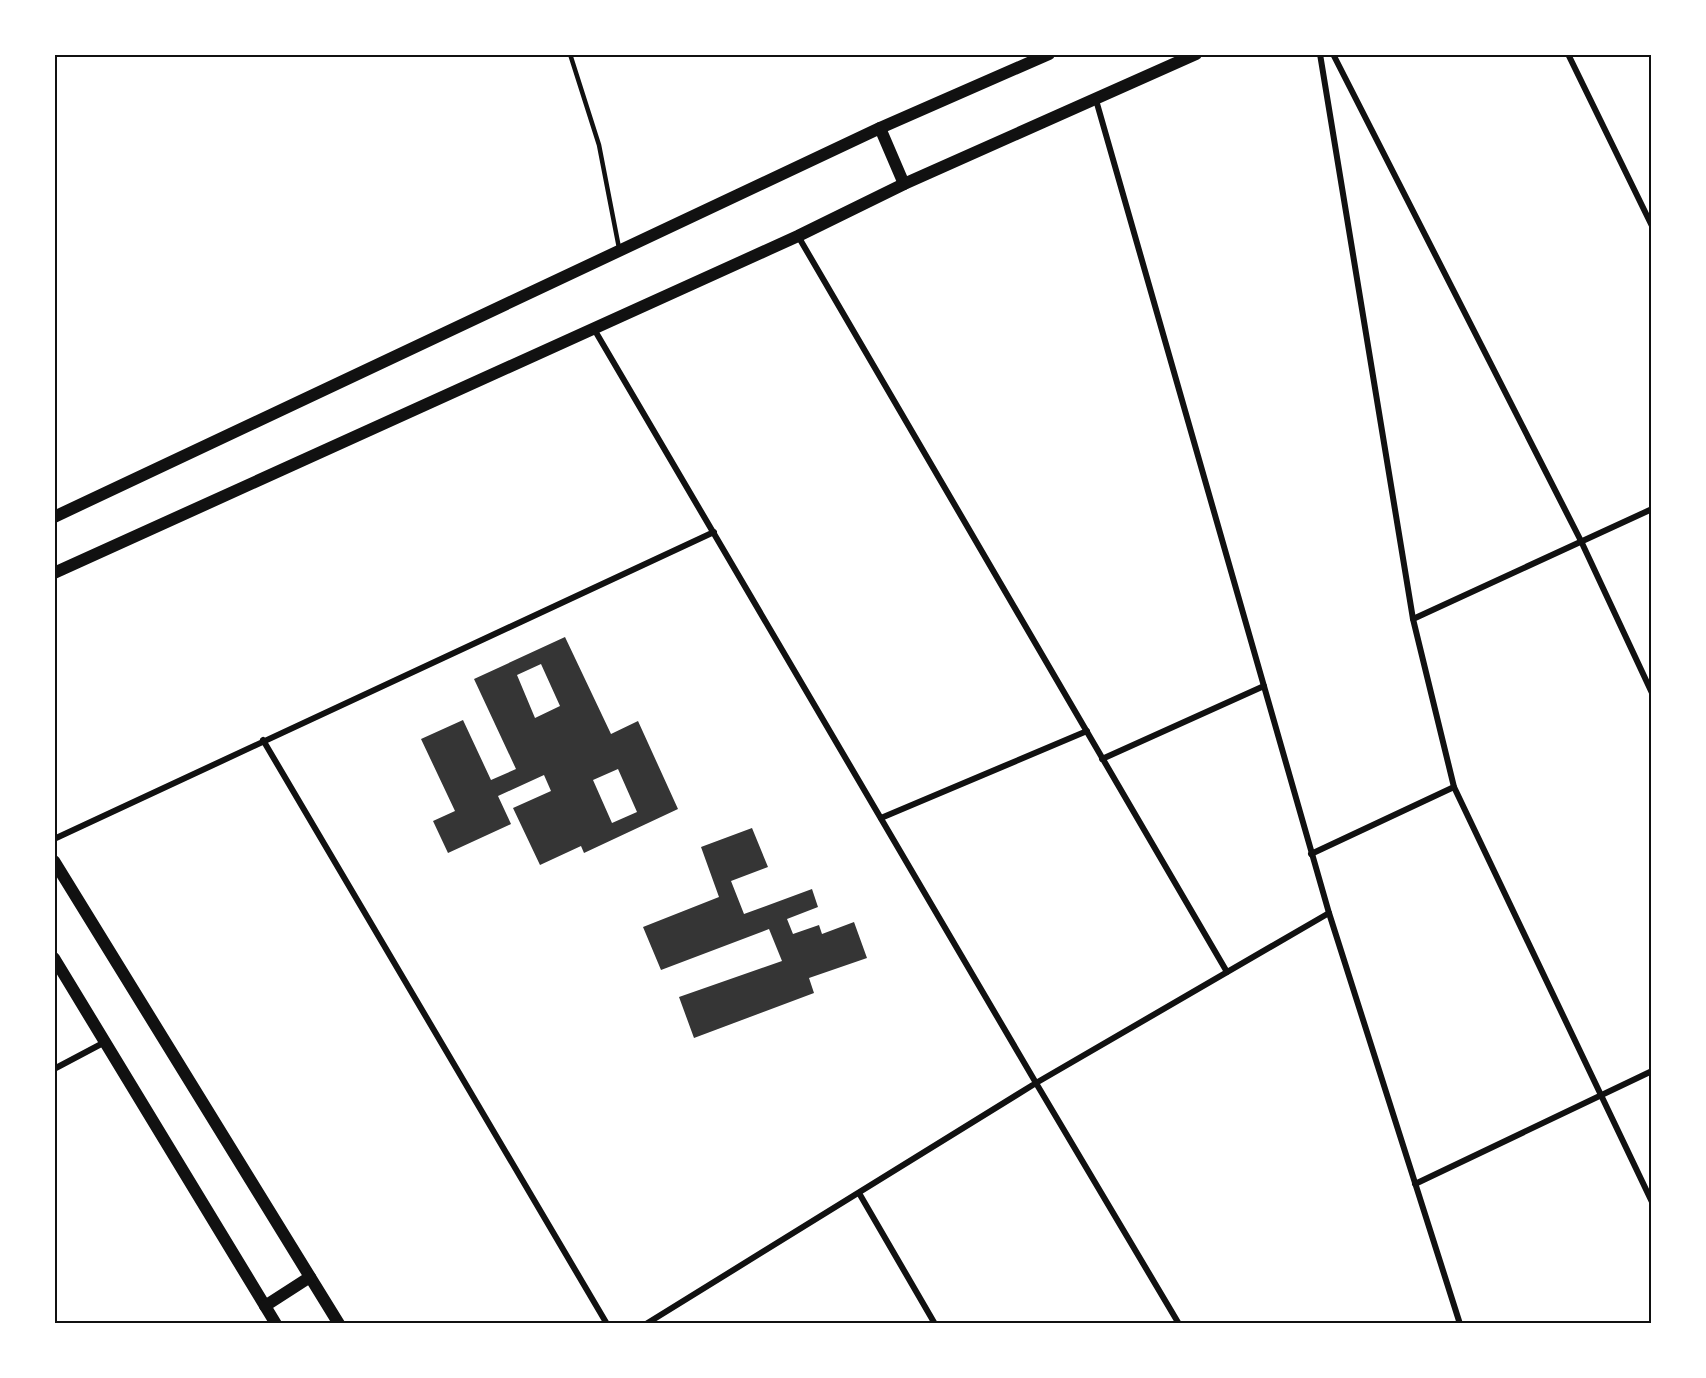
<svg xmlns="http://www.w3.org/2000/svg" width="1706" height="1378" font-family="'Noto Sans',sans-serif">
<style>
.building{fill:#353535;fill-rule:evenodd}
.lines{fill:none;stroke-linecap:round;stroke-linejoin:round}
.service{stroke:#111;stroke-width:4.5}
.minor{stroke:#111;stroke-width:6}
.secondary{stroke:#111;stroke-width:12}
.neatline{fill:none;stroke:#111;stroke-width:2}
</style>
<rect width="100%" height="100%" fill="#fff"/>
<g class="building">
<path d="M 565,637 L 611,734 L 638,721 L 678,809 L 584,853 L 581,846 L 540,865 L 513,808 L 551,791 L 544,775 L 498,796 L 511,824 L 448,853 L 433,821 L 455,811 L 421,739 L 463,720 L 491,780 L 516,769 L 474,679 ZM 541,664 L 560,706 L 535,718 L 517,675 ZM 618,769 L 637,812 L 612,823 L 593,780 Z"/>
<path d="M 752,828 L 768,867 L 731,881 L 744,914 L 812,889 L 818,907 L 787,919 L 793,934 L 819,925 L 822,934 L 854,922 L 867,958 L 809,978 L 814,993 L 694,1038 L 679,997 L 782,961 L 769,929 L 661,970 L 643,927 L 719,897 L 701,847 Z"/>
</g>
<g class="lines">
<path class="service" d="M 570,54 L 599,145 L 619,248"/>
<g class="minor">
<path d="M 1320,54 L 1413,619 L 1454,787 L 1652,1202"/>
<path d="M 1333,54 L 1581,541 L 1652,693"/>
<path d="M 1568,54 L 1652,226"/>
<path d="M 1096,100 L 1329,913"/>
<path d="M 798,236 L 1227,972"/>
<path d="M 594,329 L 1036,1083 L 646,1324"/>
<path d="M 1413,619 L 1652,509"/>
<path d="M 263,740 L 607,1324"/>
<path d="M 1102,759 L 1264,686"/>
<path d="M 881,818 L 1087,731"/>
<path d="M 54,839 L 714,532"/>
<path d="M 1311,854 L 1454,787"/>
<path d="M 54,1069 L 105,1042"/>
<path d="M 1415,1184 L 1652,1071"/>
<path d="M 859,1193 L 935,1324"/>
<path d="M 1179,1324 L 1036,1083 L 1329,913 L 1460,1324"/>
</g>
<g class="secondary">
<path d="M 880,128 L 904,184"/>
<path d="M 54,517 L 880,128 L 1049,54"/>
<path d="M 54,573 L 798,236 L 904,184 L 1196,54"/>
<path d="M 54,861 L 339,1324"/>
<path d="M 54,958 L 276,1324"/>
<path d="M 265,1306 L 310,1277"/>
</g>
</g>
<rect width="1706" height="1378" fill="none" stroke="#ffffff" stroke-width="111"/>
<rect x="56" y="56" width="1594" height="1266" class="neatline"/>
</svg>
